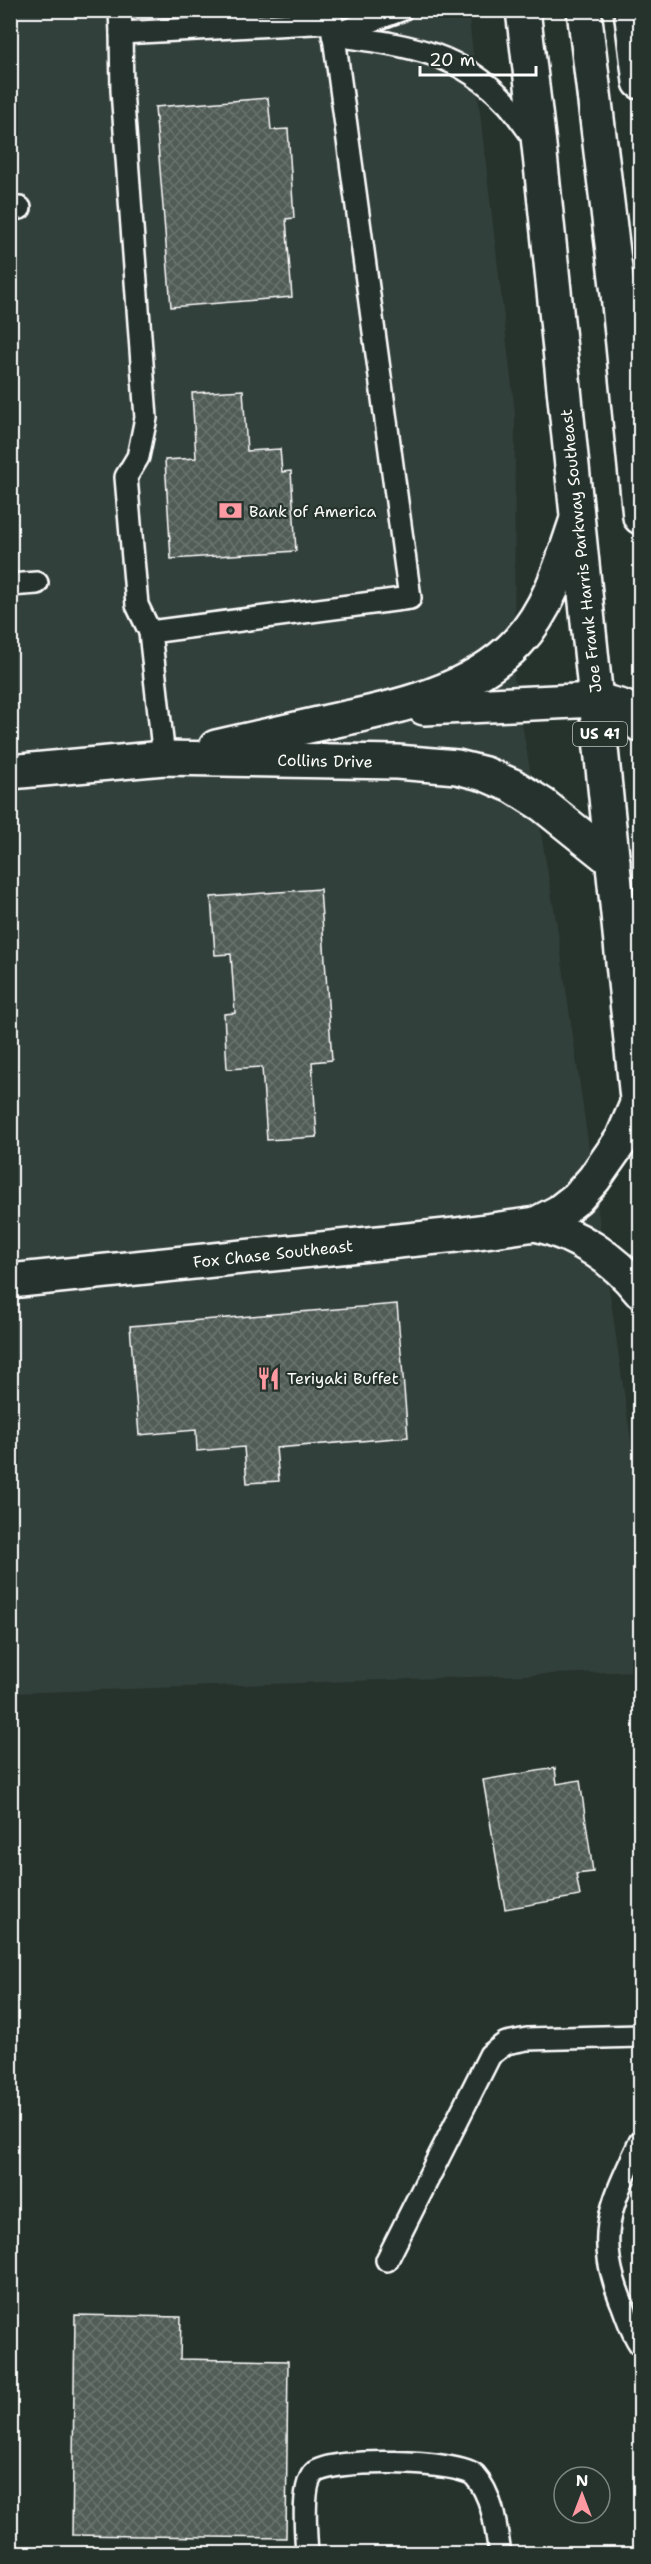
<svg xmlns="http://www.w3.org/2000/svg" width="651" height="2564" font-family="'Shantell Sans',sans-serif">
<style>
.built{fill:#333f3a}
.building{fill:url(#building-cross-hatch);stroke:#fff;stroke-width:1.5}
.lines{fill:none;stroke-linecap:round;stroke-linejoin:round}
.lane-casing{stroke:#fff;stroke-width:26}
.street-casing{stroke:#fff;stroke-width:38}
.primary-casing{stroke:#fff;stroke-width:38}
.lane{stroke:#26332d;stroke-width:21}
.street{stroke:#26332d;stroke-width:33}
.primary{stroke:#26332d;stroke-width:33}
.labels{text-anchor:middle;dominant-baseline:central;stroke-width:4.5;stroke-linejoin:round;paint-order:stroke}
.shield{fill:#26332d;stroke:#bec2c0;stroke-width:1.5}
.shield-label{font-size:15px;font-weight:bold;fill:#fff}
.poi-label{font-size:16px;fill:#fff;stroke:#26332d;text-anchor:start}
.street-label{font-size:16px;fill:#fff;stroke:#26332d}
</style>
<defs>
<pattern id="building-cross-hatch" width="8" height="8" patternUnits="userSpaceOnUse" patternTransform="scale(1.5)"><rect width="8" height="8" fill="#515c57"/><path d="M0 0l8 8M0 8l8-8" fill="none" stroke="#6b7470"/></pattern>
</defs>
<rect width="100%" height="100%" fill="#26332d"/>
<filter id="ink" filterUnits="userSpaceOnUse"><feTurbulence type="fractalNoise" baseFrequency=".0167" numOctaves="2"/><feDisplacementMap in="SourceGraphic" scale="12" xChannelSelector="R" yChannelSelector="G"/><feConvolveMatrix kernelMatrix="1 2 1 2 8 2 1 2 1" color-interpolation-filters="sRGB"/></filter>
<g filter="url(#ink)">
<path class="built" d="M 10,11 L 468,11 L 515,413 L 514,678 L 557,926 L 640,1504 L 640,1671 L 11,1693 Z"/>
<g class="building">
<path d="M 268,98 L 271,130 L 288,129 L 294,218 L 286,219 L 292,297 L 171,307 L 155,107 Z"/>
<path d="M 243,390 L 247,451 L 280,449 L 282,472 L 291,471 L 296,551 L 171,559 L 165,460 L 196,458 L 192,393 Z"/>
<path d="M 320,889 L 332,1060 L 312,1062 L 317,1137 L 267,1140 L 262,1067 L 227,1069 L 224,1014 L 235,1013 L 231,954 L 215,955 L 211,897 Z"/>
<path d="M 397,1304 L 408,1437 L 276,1448 L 279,1481 L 247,1483 L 244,1447 L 197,1451 L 196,1430 L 139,1435 L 130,1326 Z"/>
<path d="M 555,1768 L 557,1784 L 580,1780 L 593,1872 L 576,1874 L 580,1896 L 505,1909 L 483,1780 Z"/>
<path d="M 75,2315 L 181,2317 L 180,2359 L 288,2361 L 286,2538 L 72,2535 Z"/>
</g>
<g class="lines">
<defs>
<g id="lane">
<path d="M 120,10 L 121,33 L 332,22 L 410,598 L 150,632 L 164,758"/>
<path d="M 121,33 L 122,90 L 146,418 L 138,457 L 126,477 L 137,605 L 150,632"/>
<path d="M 336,34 L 401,10"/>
<path d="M 333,35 C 403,45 456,49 508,104 C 518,115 527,129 536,141"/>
<path d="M 10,208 L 20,208"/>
<path d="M 10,585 L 37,583"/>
<path d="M 640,2142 C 610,2206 594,2236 623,2306 C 628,2319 632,2333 640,2344"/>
<path d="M 387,2260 L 490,2055 L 506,2043 L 527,2039 L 640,2036"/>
<path d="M 307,2554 C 306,2536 301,2485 314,2473 C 331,2457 459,2460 475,2476 C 493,2496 496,2528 500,2554"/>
</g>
<g id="street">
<path d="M 424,708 L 597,700"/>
<path d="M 216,747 C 253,739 290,730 327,722 C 394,708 470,693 518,642 C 549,609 563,561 577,519"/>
<path d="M 10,772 L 164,758 L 397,762 L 457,767 L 485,774 L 513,786 L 543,805 L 613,861"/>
<path d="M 536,1224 C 576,1234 614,1258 640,1291"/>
<path d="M 10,1281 L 456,1235 L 536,1224 L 559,1212 L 577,1198 L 594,1179 L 622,1139 L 637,1104"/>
</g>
<g id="primary">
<path d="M 523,10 L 539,145 L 640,1128"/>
<path d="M 584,10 L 618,294 L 640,517"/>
<path d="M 631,10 L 640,82"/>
<path d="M 597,700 L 623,707 L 640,725"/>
</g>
</defs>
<use href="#lane" class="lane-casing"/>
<use href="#street" class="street-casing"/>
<use href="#primary" class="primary-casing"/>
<use href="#lane" class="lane"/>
<use href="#street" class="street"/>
<use href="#primary" class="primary"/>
</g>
</g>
<defs>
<symbol id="bank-bare" viewBox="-9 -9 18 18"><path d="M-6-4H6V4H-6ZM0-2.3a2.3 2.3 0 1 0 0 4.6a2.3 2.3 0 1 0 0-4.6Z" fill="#ff9aa2" stroke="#26332d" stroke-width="2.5" paint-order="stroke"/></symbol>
<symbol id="restaurant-bare" viewBox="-9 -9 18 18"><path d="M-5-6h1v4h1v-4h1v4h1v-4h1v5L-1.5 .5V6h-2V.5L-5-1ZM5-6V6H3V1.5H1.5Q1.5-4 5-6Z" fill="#ff9aa2" stroke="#26332d" stroke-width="2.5" paint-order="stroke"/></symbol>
</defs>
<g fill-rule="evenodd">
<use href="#bank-bare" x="214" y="494" width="33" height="33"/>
<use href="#restaurant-bare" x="252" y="1362" width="33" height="33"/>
</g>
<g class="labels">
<rect class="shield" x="573" y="722" width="54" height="24" rx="4.5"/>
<g class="shield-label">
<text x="600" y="734">US 41</text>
</g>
<g class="poi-label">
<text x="249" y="511">Bank of America</text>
<text x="287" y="1378">Teriyaki Buffet</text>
</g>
<g class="street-label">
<text transform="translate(581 551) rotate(-96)">Joe Frank Harris Parkway Southeast</text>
<text transform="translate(325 761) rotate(1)">Collins Drive</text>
<text transform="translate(273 1254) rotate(-6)">Fox Chase Southeast</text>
</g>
</g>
<rect width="651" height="2564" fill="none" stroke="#26332d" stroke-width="36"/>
<rect x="18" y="18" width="615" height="2528" fill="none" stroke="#fff" stroke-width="2" filter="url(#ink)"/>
<g transform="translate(582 2495)"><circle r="28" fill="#26332d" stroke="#7d8581" stroke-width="1.5"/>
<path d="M0-4.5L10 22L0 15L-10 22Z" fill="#ff9aa2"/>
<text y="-9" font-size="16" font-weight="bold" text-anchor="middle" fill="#ffffff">N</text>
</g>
<path d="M420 66v9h116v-9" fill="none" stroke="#ffffff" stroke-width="3"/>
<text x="429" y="66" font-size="18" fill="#ffffff" stroke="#26332d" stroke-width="4.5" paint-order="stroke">20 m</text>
</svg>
